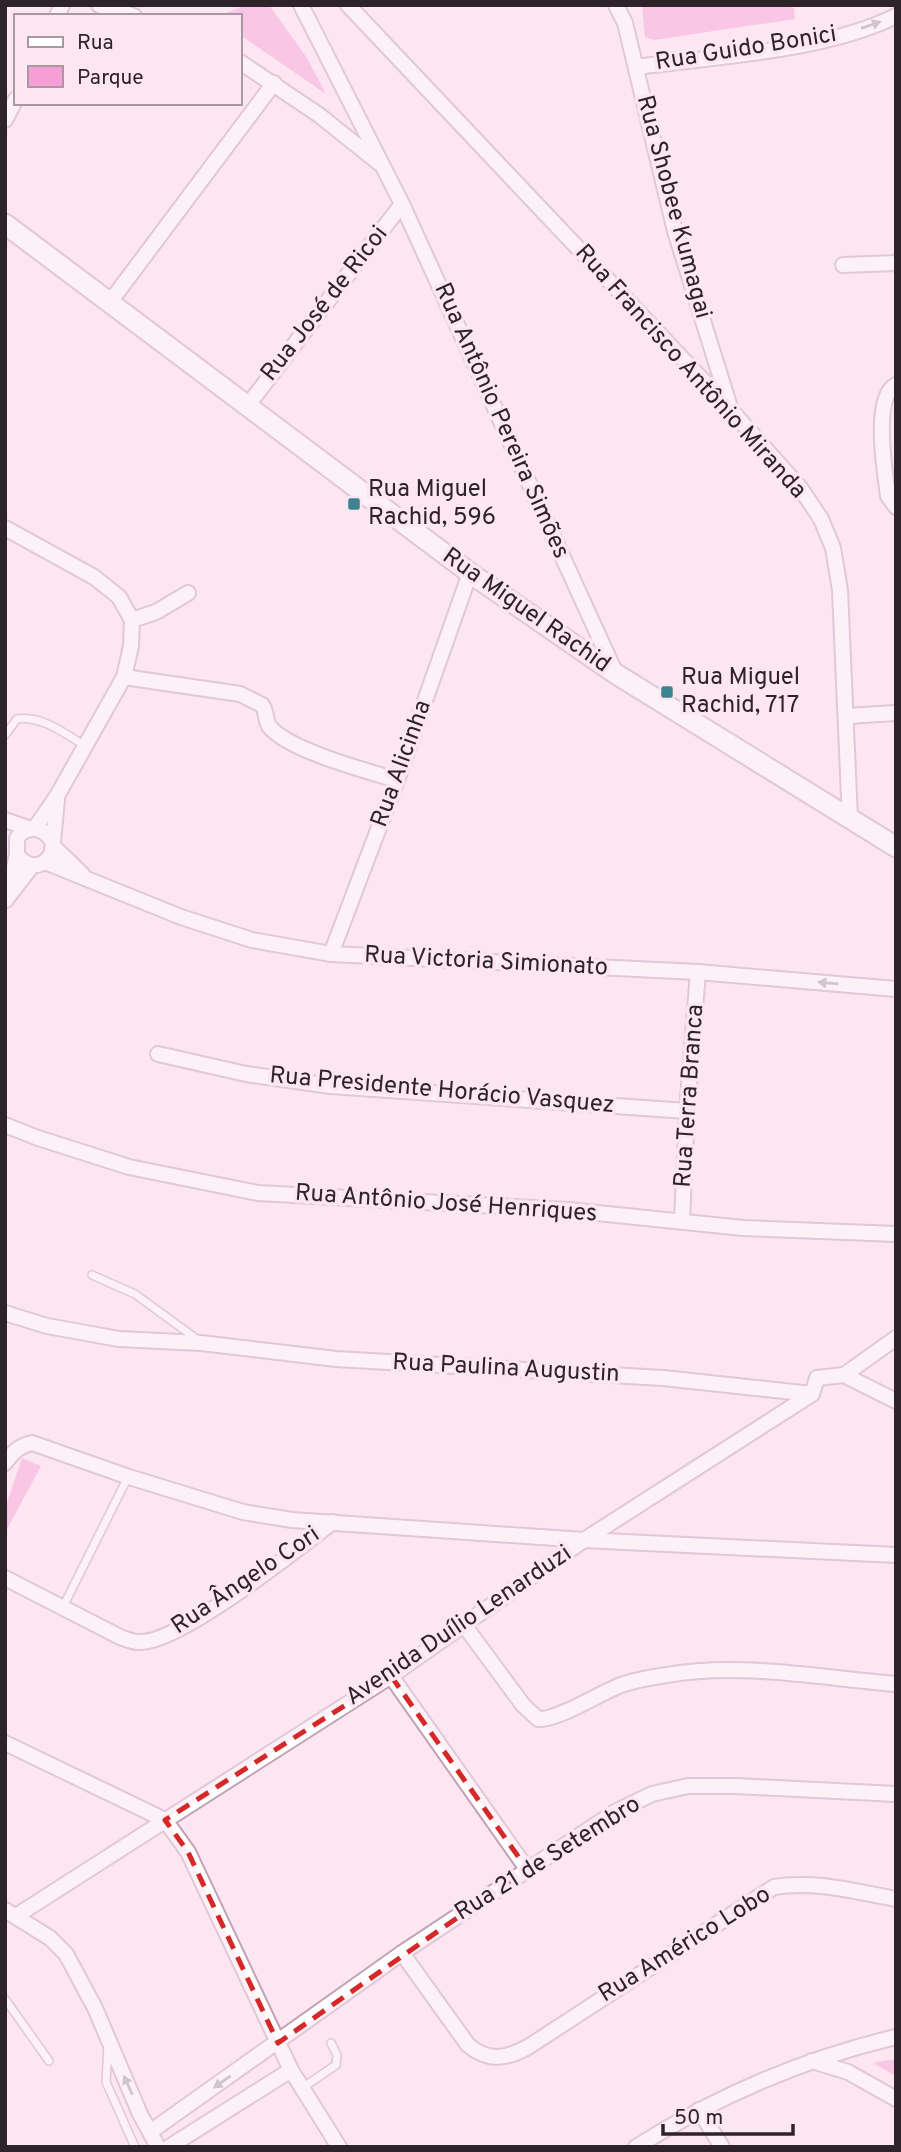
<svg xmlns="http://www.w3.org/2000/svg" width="901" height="2152" font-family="Overpass,sans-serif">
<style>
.green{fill:#f69fd6}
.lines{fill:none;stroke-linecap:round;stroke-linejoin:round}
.lane-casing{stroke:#c2a2b5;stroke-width:10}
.street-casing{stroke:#c2a2b5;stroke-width:18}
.secondary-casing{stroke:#c2a2b5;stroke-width:23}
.lane{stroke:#fff;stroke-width:7}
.street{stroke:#fff;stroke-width:14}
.secondary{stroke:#fff;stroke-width:19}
.oneway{fill:#a19c9f}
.marked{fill:none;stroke:#d62828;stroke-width:5;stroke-dasharray:14 9;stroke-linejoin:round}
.poi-dot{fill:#3d8290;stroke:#fbe6f2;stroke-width:2.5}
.labels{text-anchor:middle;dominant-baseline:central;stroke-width:7;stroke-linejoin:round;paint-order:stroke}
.street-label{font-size:24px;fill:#2f232a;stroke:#fbe6f2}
.poi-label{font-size:24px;fill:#2f232a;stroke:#fbe6f2;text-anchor:start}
</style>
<rect width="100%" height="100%" fill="#fbe6f2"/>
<g class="green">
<path d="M 246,5 L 269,5 L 307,58 L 326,94 L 240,35 L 240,16 L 219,16 Z"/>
<path d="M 642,5 L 778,5 L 794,8 L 795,19 L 654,40 L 645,37 Z"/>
<path d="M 22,1458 L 41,1466 L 5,1533 L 5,1509 Z"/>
<path d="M 896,2059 L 896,2076 L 873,2063 Z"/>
</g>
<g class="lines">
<defs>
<g id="lane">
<path d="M 5,735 L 17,719 C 41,715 66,734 85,746"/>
<path d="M 92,1275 L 135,1294 L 198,1340"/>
<path d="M 63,1607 L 128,1477"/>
<path d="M 5,1999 L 49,2061"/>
<path d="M 108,2046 L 106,2082 L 135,2147"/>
<path d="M 302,2088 L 336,2065 L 337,2055 L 331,2043"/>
</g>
<g id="street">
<path d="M 99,5 L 134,16"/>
<path d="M 301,5 L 402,204 L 615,672"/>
<path d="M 348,5 L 730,409 L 801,489 L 821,519 L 833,548 L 840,590 L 850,820"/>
<path d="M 616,5 L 625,23 L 675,231 L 729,404"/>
<path d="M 57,16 L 62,5"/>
<path d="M 240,62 L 319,115 L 379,163"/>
<path d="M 636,67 C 713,57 826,51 896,16"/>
<path d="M 5,120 L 16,99"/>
<path d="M 843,265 L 896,263"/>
<path d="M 110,302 L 274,83"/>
<path d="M 896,385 C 872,397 885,473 888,496 L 896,507"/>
<path d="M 248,405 L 402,204"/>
<path d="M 5,528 L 94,577 L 119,597 L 132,620"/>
<path d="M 132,620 L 156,612 L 188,593"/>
<path d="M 124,677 L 240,694 L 262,705 C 267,712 265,719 269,726 C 287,750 367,771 397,780"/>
<path d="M 847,716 L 896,713"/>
<path d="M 5,820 L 31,829"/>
<path d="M 35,828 L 57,796 L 124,677 L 131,646 L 132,620"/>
<path d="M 51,839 C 41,827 27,825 17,838 L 17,855 C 28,869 44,869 52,852 L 57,800"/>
<path d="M 53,846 L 82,874"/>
<path d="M 45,862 L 181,917 L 252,940 L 331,954 L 698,972 L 896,989"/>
<path d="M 8,897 L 32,866"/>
<path d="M 6,900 L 17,855"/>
<path d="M 331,954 L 397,780 L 470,573"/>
<path d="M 158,1054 L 246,1074 L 331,1086 L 687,1111"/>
<path d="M 5,1125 L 38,1138 L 129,1167 L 258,1193 L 568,1210 L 743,1228 L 896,1234"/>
<path d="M 682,1220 L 687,1111 L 698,972"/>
<path d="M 5,1313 L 47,1326 L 119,1339 L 201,1343 L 336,1359 L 663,1378 L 812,1394"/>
<path d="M 844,1375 L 896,1401"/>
<path d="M 5,1463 C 13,1452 19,1446 32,1443 L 129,1477 L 243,1512 L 292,1520 L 584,1540 L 896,1555"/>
<path d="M 5,1578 L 120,1637 C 126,1639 134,1643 141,1642 C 181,1642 297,1549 333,1522"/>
<path d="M 464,1625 L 523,1705 L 538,1719 C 556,1721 600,1693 621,1685 C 636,1680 652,1677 667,1675 C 742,1662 821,1678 896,1684"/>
<path d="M 391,1676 L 527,1869"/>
<path d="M 5,1743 L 165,1820 L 188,1852 L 291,2070 L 339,2147"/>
<path d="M 5,1910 L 50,1938 L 66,1954 L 95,2008 L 140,2114 L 158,2147"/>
<path d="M 16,1916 L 391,1676 L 584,1540 L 812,1394 L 817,1378 L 844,1375 L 896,1338"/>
<path d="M 402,1953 L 468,2045 C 488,2062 506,2059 528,2047 L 774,1887 C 814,1880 857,1892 896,1899"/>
<path d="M 812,2061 L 848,2072 L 896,2099"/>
<path d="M 699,2110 L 722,2147"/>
<path d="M 150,2132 L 402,1953 L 615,1812 L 652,1794 L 688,1786 L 735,1786 L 896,1794"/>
<path d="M 169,2147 L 291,2070"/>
<path d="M 636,2147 C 717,2096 803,2059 896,2037"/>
</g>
<path id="secondary" d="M 5,224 L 470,573 L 616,674 L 896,847"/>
</defs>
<use href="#lane" class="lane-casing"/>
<use href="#street" class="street-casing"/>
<use href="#secondary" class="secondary-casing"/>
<use href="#lane" class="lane"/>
<use href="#street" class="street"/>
<use href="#secondary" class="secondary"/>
</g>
<defs><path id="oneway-solid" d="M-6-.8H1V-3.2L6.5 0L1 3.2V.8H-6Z" transform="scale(1.75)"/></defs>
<g class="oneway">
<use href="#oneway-solid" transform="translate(871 25) rotate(-19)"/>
<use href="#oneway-solid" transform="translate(828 983) rotate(-175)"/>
<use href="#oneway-solid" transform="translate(222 2082) rotate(145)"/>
<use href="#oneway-solid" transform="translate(128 2085) rotate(-114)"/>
</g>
<path d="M0 0H901V2152H0ZM 391,1676 L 527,1869 L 278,2043 L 188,1852 L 165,1820 Z" fill="#fbe6f2" fill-opacity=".55" fill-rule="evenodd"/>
<path class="marked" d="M 391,1676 L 527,1869 L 278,2043 L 188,1852 L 165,1820 Z"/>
<g class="poi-dot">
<rect x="347" y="497" width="14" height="14" rx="3.5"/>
<rect x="660" y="685" width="14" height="14" rx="3.5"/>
</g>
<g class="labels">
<g class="street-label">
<text transform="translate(746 49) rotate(-9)">Rua Guido Bonici</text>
<text transform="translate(673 207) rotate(75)">Rua Shobee Kumagai</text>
<text transform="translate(325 304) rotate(-52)">Rua José de Ricoi</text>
<text transform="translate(690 372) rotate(48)">Rua Francisco Antônio Miranda</text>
<text transform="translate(501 421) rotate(66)">Rua Antônio Pereira Simões</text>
<text transform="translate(526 611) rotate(35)">Rua Miguel Rachid</text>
<text transform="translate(402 764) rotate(-70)">Rua Alicinha</text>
<text transform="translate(486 962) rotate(3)">Rua Victoria Simionato</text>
<text transform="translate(442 1091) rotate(5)">Rua Presidente Horácio Vasquez</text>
<text transform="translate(690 1096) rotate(-86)">Rua Terra Branca</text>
<text transform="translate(446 1204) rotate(4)">Rua Antônio José Henriques</text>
<text transform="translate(506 1369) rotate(3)">Rua Paulina Augustin</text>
<text transform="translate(246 1581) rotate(-34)">Rua Ângelo Cori</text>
<text transform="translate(459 1626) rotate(-34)">Avenida Duílio Lenarduzi</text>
<text transform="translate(548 1859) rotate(-32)">Rua 21 de Setembro</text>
<text transform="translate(685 1945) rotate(-32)">Rua Américo Lobo</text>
</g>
<g class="poi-label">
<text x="368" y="490">Rua Miguel<tspan x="368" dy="28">Rachid, 596</tspan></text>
<text x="681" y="678">Rua Miguel<tspan x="681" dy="28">Rachid, 717</tspan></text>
</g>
</g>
<rect width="901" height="2152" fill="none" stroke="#2f232a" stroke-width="14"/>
<rect x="14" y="14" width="228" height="91" fill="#fbe6f2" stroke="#a998a2" stroke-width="2"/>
<rect x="28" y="37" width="35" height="10" fill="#ffffff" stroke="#a998a2" stroke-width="2"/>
<text x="77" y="49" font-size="21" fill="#2f232a">Rua</text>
<rect x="28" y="66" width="35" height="21" fill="#f69fd6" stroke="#a998a2" stroke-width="2"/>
<text x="77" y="84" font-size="21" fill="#2f232a">Parque</text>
<path d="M663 2124v10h130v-10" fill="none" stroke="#2f232a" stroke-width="3.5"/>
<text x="674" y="2124" font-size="21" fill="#2f232a" stroke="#fbe6f2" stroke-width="5" paint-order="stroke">50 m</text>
</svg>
